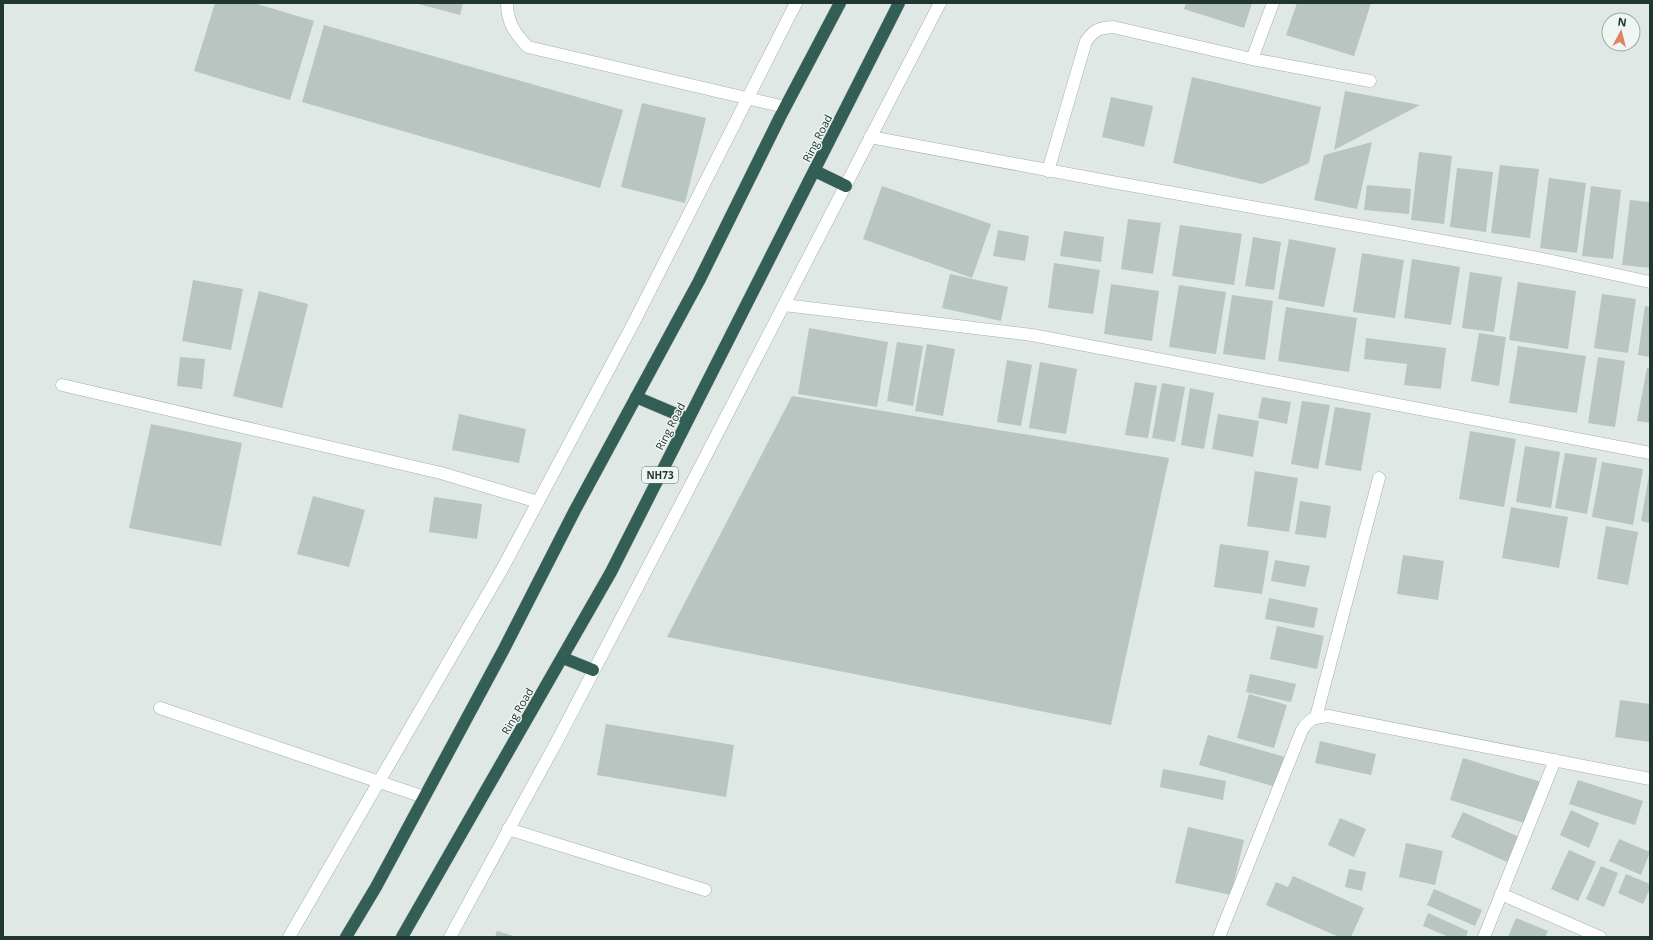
<svg xmlns="http://www.w3.org/2000/svg" width="1653" height="940" font-family="'Open Sans',sans-serif">
<style>
.building{fill:#b8c5c0}
.lines{fill:none;stroke-linecap:round;stroke-linejoin:round}
.minor-casing{stroke:#a3afab;stroke-width:13}
.highway-casing{stroke:#bdc3c1;stroke-width:13}
.minor{stroke:#fff;stroke-width:12}
.highway{stroke:#325e55;stroke-width:12}
.labels{text-anchor:middle;dominant-baseline:central;stroke-width:3;stroke-linejoin:round;paint-order:stroke}
.shield{fill:#eff5f2;stroke:#606f6b;stroke-width:1}
.shield-label{font-size:10px;font-weight:bold;fill:#223631}
.street-label{font-size:11px;fill:#223631;stroke:#eff5f2}
</style>
<rect width="100%" height="100%" fill="#dfe8e4"/>
<g class="building">
<path d="M 215,3 L 254,3 L 314,21 L 290,100 L 194,71 Z"/>
<path d="M 415,3 L 463,3 L 460,15 Z"/>
<path d="M 1186,3 L 1252,3 L 1244,28 L 1184,9 Z"/>
<path d="M 1297,3 L 1371,3 L 1354,56 L 1286,35 Z"/>
<path d="M 324,25 L 623,110 L 600,188 L 302,102 Z"/>
<path d="M 1192,77 L 1321,107 L 1309,163 L 1262,184 L 1173,163 Z"/>
<path d="M 1345,91 L 1420,105 L 1334,150 Z"/>
<path d="M 1111,97 L 1153,106 L 1144,147 L 1102,137 Z"/>
<path d="M 642,103 L 706,118 L 685,203 L 621,187 Z"/>
<path d="M 1372,142 L 1357,209 L 1314,200 L 1324,155 Z"/>
<path d="M 1419,152 L 1452,156 L 1444,224 L 1411,220 Z"/>
<path d="M 1500,165 L 1539,169 L 1530,238 L 1491,233 Z"/>
<path d="M 1457,168 L 1493,172 L 1486,232 L 1450,227 Z"/>
<path d="M 1549,178 L 1586,183 L 1577,253 L 1540,248 Z"/>
<path d="M 1367,185 L 1411,189 L 1409,214 L 1364,210 Z"/>
<path d="M 882,186 L 991,224 L 972,278 L 863,239 Z"/>
<path d="M 1591,186 L 1621,190 L 1613,259 L 1582,256 Z"/>
<path d="M 1630,200 L 1650,202 L 1650,268 L 1622,265 Z"/>
<path d="M 1128,219 L 1161,223 L 1153,274 L 1121,269 Z"/>
<path d="M 1180,225 L 1242,234 L 1234,285 L 1172,276 Z"/>
<path d="M 998,230 L 1029,236 L 1025,261 L 993,256 Z"/>
<path d="M 1064,231 L 1104,237 L 1101,262 L 1060,256 Z"/>
<path d="M 1253,237 L 1281,242 L 1274,290 L 1245,286 Z"/>
<path d="M 1289,239 L 1336,248 L 1324,307 L 1278,299 Z"/>
<path d="M 1362,253 L 1404,260 L 1395,318 L 1353,312 Z"/>
<path d="M 1412,259 L 1460,267 L 1451,325 L 1404,318 Z"/>
<path d="M 1054,263 L 1100,270 L 1093,314 L 1048,308 Z"/>
<path d="M 1470,272 L 1502,277 L 1494,332 L 1462,328 Z"/>
<path d="M 950,274 L 1008,287 L 1001,321 L 942,308 Z"/>
<path d="M 193,280 L 243,289 L 231,350 L 182,341 Z"/>
<path d="M 1518,282 L 1576,291 L 1568,349 L 1509,340 Z"/>
<path d="M 1111,284 L 1159,291 L 1152,341 L 1104,334 Z"/>
<path d="M 1179,285 L 1226,292 L 1216,354 L 1169,347 Z"/>
<path d="M 259,291 L 308,304 L 282,408 L 233,396 Z"/>
<path d="M 1602,294 L 1636,299 L 1628,353 L 1594,348 Z"/>
<path d="M 1232,295 L 1273,301 L 1265,360 L 1223,354 Z"/>
<path d="M 1645,306 L 1650,307 L 1650,357 L 1638,355 Z"/>
<path d="M 1286,307 L 1357,318 L 1349,372 L 1278,361 Z"/>
<path d="M 809,328 L 888,342 L 877,407 L 798,394 Z"/>
<path d="M 1479,333 L 1506,337 L 1499,386 L 1471,381 Z"/>
<path d="M 1366,338 L 1446,348 L 1441,389 L 1404,385 L 1407,364 L 1364,359 Z"/>
<path d="M 897,342 L 923,346 L 913,406 L 887,401 Z"/>
<path d="M 927,344 L 955,349 L 943,416 L 915,411 Z"/>
<path d="M 1518,346 L 1586,356 L 1577,413 L 1509,403 Z"/>
<path d="M 180,357 L 205,359 L 202,389 L 177,386 Z"/>
<path d="M 1598,357 L 1625,361 L 1615,427 L 1588,423 Z"/>
<path d="M 1007,360 L 1032,365 L 1021,426 L 997,422 Z"/>
<path d="M 1040,362 L 1077,369 L 1066,434 L 1029,428 Z"/>
<path d="M 1647,368 L 1650,368 L 1650,423 L 1637,421 Z"/>
<path d="M 1135,382 L 1157,386 L 1148,438 L 1125,435 Z"/>
<path d="M 1162,383 L 1185,387 L 1175,442 L 1152,438 Z"/>
<path d="M 1190,388 L 1214,393 L 1204,449 L 1181,445 Z"/>
<path d="M 792,396 L 1169,458 L 1111,725 L 667,637 Z"/>
<path d="M 1262,397 L 1291,402 L 1287,424 L 1258,418 Z"/>
<path d="M 1302,401 L 1330,405 L 1318,469 L 1291,464 Z"/>
<path d="M 1335,407 L 1371,413 L 1361,471 L 1325,465 Z"/>
<path d="M 459,414 L 526,429 L 519,463 L 452,450 Z"/>
<path d="M 1218,414 L 1259,421 L 1253,457 L 1212,449 Z"/>
<path d="M 151,424 L 242,443 L 221,546 L 129,528 Z"/>
<path d="M 1470,431 L 1516,439 L 1504,507 L 1459,499 Z"/>
<path d="M 1525,446 L 1560,452 L 1551,508 L 1516,502 Z"/>
<path d="M 1565,453 L 1597,458 L 1587,514 L 1555,508 Z"/>
<path d="M 1602,462 L 1643,469 L 1633,525 L 1592,517 Z"/>
<path d="M 1255,471 L 1298,478 L 1289,532 L 1247,526 Z"/>
<path d="M 1649,475 L 1650,475 L 1650,523 L 1641,521 Z"/>
<path d="M 313,496 L 365,510 L 349,567 L 297,554 Z"/>
<path d="M 434,497 L 482,504 L 477,539 L 429,532 Z"/>
<path d="M 1300,501 L 1331,506 L 1326,538 L 1295,534 Z"/>
<path d="M 1511,507 L 1568,517 L 1559,568 L 1502,558 Z"/>
<path d="M 1606,526 L 1638,532 L 1628,585 L 1597,579 Z"/>
<path d="M 1220,544 L 1269,551 L 1262,594 L 1214,587 Z"/>
<path d="M 1403,555 L 1444,561 L 1438,600 L 1397,594 Z"/>
<path d="M 1275,560 L 1310,566 L 1305,587 L 1271,581 Z"/>
<path d="M 1269,598 L 1318,608 L 1314,628 L 1265,619 Z"/>
<path d="M 1277,626 L 1324,636 L 1317,669 L 1270,659 Z"/>
<path d="M 1250,674 L 1296,684 L 1291,702 L 1246,692 Z"/>
<path d="M 1249,694 L 1287,705 L 1274,748 L 1237,738 Z"/>
<path d="M 1620,700 L 1650,704 L 1650,742 L 1615,737 Z"/>
<path d="M 606,724 L 734,745 L 726,797 L 597,775 Z"/>
<path d="M 1208,735 L 1285,757 L 1276,787 L 1199,765 Z"/>
<path d="M 1320,741 L 1376,754 L 1371,775 L 1315,763 Z"/>
<path d="M 1463,758 L 1541,782 L 1528,824 L 1450,800 Z"/>
<path d="M 1163,769 L 1226,781 L 1223,800 L 1160,787 Z"/>
<path d="M 1578,780 L 1643,801 L 1635,825 L 1569,804 Z"/>
<path d="M 1571,810 L 1599,823 L 1589,848 L 1560,835 Z"/>
<path d="M 1463,812 L 1519,837 L 1507,862 L 1451,837 Z"/>
<path d="M 1340,818 L 1366,829 L 1354,857 L 1328,845 Z"/>
<path d="M 1188,827 L 1244,840 L 1231,895 L 1175,883 Z"/>
<path d="M 1619,839 L 1650,852 L 1641,875 L 1609,861 Z"/>
<path d="M 1406,843 L 1443,851 L 1435,885 L 1399,877 Z"/>
<path d="M 1569,850 L 1596,862 L 1578,901 L 1551,889 Z"/>
<path d="M 1601,866 L 1618,873 L 1604,907 L 1586,899 Z"/>
<path d="M 1349,869 L 1366,872 L 1362,891 L 1345,887 Z"/>
<path d="M 1626,874 L 1650,884 L 1650,888 L 1643,904 L 1618,893 Z"/>
<path d="M 1293,876 L 1364,908 L 1351,937 L 1339,937 L 1266,905 L 1276,882 L 1288,887 Z"/>
<path d="M 1434,889 L 1482,910 L 1475,926 L 1427,905 Z"/>
<path d="M 1428,913 L 1468,931 L 1466,937 L 1449,937 L 1423,926 Z"/>
<path d="M 1516,918 L 1548,931 L 1545,937 L 1508,937 Z"/>
<path d="M 497,931 L 517,937 L 495,937 Z"/>
</g>
<g class="lines">
<defs>
<g id="minor">
<path d="M 507,3 C 507,22 515,34 528,47 L 785,107"/>
<path d="M 1252,59 L 1273,3"/>
<path d="M 870,137 L 1112,182 L 1538,258 L 1650,282"/>
<path d="M 1048,171 L 1086,41 C 1095,29 1099,28 1113,27 L 1252,59 L 1370,81"/>
<path d="M 784,305 L 1032,335 L 1650,453"/>
<path d="M 62,385 L 441,473 L 538,502"/>
<path d="M 160,708 L 424,797"/>
<path d="M 1316,717 L 1379,478"/>
<path d="M 508,829 L 705,890"/>
<path d="M 1501,894 L 1600,937"/>
<path d="M 289,937 L 501,571 L 633,324 L 796,3"/>
<path d="M 450,937 L 557,741 L 684,498 L 940,3"/>
<path d="M 1219,937 L 1302,730 C 1310,718 1313,718 1328,716 L 1650,779"/>
<path d="M 1484,937 L 1555,760"/>
</g>
<g id="highway">
<path d="M 815,171 L 846,186"/>
<path d="M 636,397 L 688,419"/>
<path d="M 563,658 L 593,670"/>
<path d="M 346,937 L 376,887 L 504,649 L 575,510 L 699,281 L 780,117 L 840,3"/>
<path d="M 402,937 L 611,572 L 899,3"/>
</g>
</defs>
<use href="#minor" class="minor-casing"/>
<use href="#highway" class="highway-casing"/>
<use href="#minor" class="minor"/>
<use href="#highway" class="highway"/>
</g>
<g class="labels">
<rect class="shield" x="642" y="467" width="36" height="16" rx="3"/>
<g class="shield-label">
<text x="660" y="475">NH73</text>
</g>
<g class="street-label">
<text transform="translate(817 138) rotate(-63)">Ring Road</text>
<text transform="translate(670 426) rotate(-63)">Ring Road</text>
<text transform="translate(517 711) rotate(-60)">Ring Road</text>
</g>
</g>
<rect width="1653" height="940" fill="none" stroke="#223631" stroke-width="8"/>
<g transform="translate(1621 32) rotate(7)"><circle r="19" fill="#eff5f2" stroke="#9da9a5"/>
<path d="M0-3L7 15L0 10L-7 15Z" fill="#e08365"/>
<text y="-6" font-size="11" font-weight="bold" text-anchor="middle" fill="#223631">N</text>
</g>
</svg>
